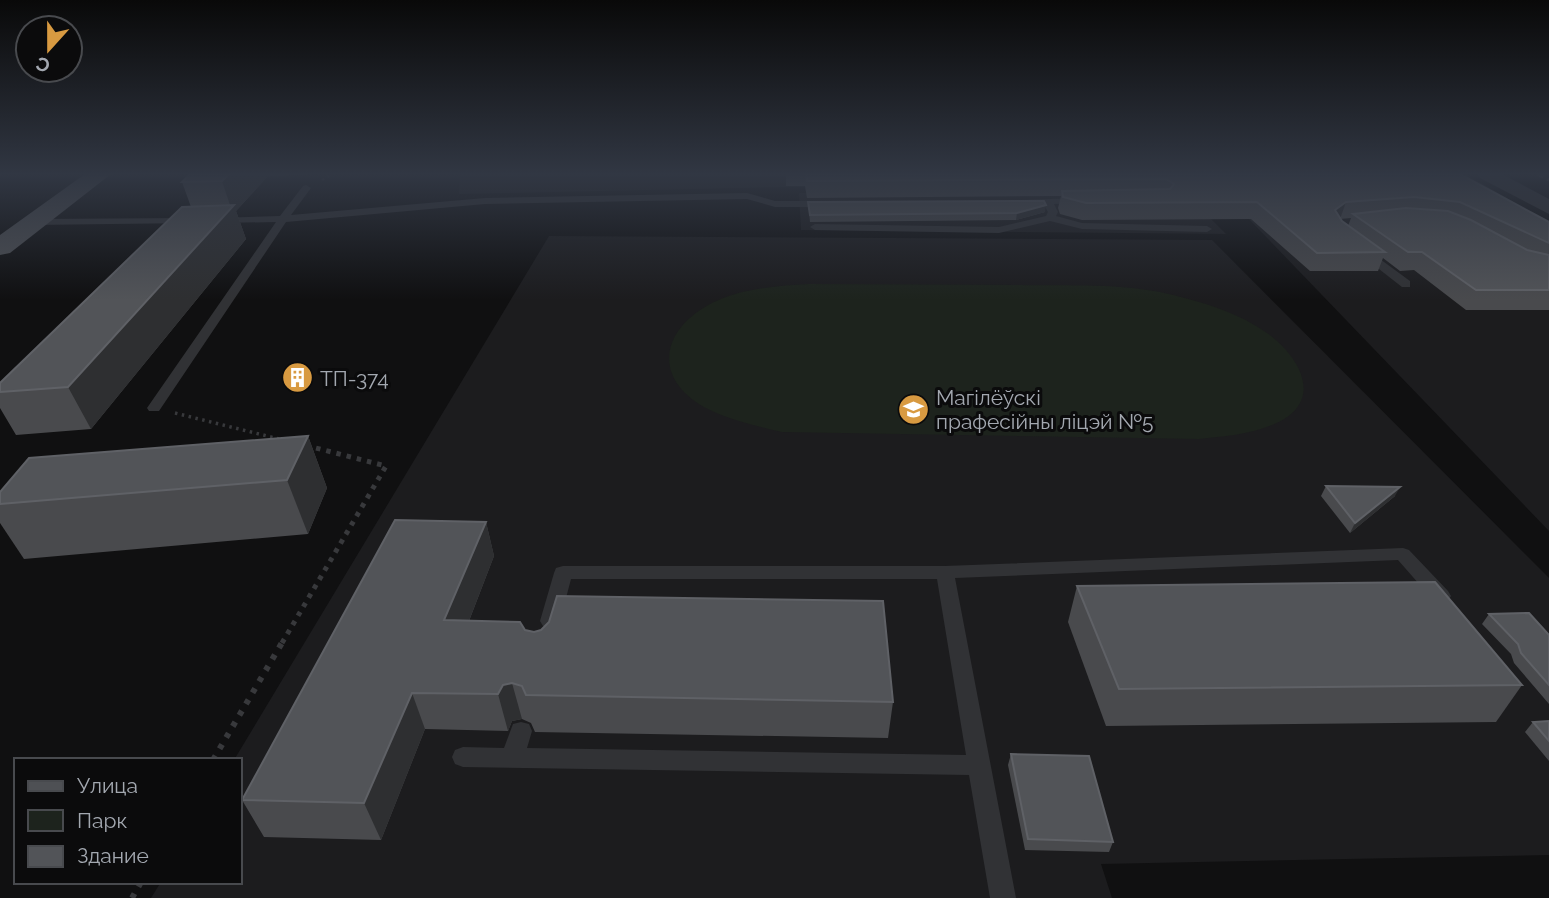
<svg xmlns="http://www.w3.org/2000/svg" width="1549" height="898" font-family="Raleway,sans-serif">
<style>
.built{fill:#1c1c1e}
.green{fill:#1d231d}
.lines{fill:none;stroke-linecap:round;stroke-linejoin:round}
.path-far3{stroke:#38393c;stroke-width:2.5;stroke-dasharray:2.5 3.5;stroke-linecap:butt}
.path-far2{stroke:#38393c;stroke-width:3.5;stroke-dasharray:2.5 4.5;stroke-linecap:butt}
.path-far1{stroke:#38393c;stroke-width:5;stroke-dasharray:4.5 6;stroke-linecap:butt}
.path{stroke:#38393c;stroke-width:6;stroke-dasharray:5 8;stroke-linecap:butt}
.service{fill:#313235;fill-rule:evenodd}
.minor{fill:#313235;fill-rule:evenodd}
.primary{fill:#4e5054;fill-rule:evenodd}
.rail{stroke:#4b4c50;stroke-width:3.5;stroke-dasharray:6 4.5;stroke-linecap:butt}
.wall{fill:#494a4d;fill-rule:evenodd}
.shaded-wall{fill:#2e2f31}
.building{fill:#525458;stroke:#5f6166;stroke-width:2}
.labels{text-anchor:middle;dominant-baseline:central;stroke-width:6;stroke-linejoin:round;paint-order:stroke}
.poi-label{font-size:21px;fill:#a3a8b0;stroke:#0b0b0c;text-anchor:start}
</style>
<rect width="100%" height="100%" fill="#101011"/>
<g class="built">
<path d="M 460,174 L 1466,174 L 1549,223 L 1549,531 L 1220,189 L 786,187 L 459,194 Z"/>
<path d="M 1183,191 L 1226,234 L 801,230 L 799,193 Z"/>
<path d="M 549,236 L 1212,240 L 1549,578 L 1549,855 L 1101,864 L 1112,898 L 151,898 L 161,882 L 240,882 L 240,760 L 234,760 Z"/>
</g>
<path class="green" d="M 809,284 C 880,284 950,285 1021,285 C 1070,286 1121,283 1169,294 C 1203,302 1239,313 1267,333 C 1303,359 1325,404 1272,425 C 1248,435 1224,436 1199,439 L 782,432 C 757,426 733,421 710,410 C 651,381 659,329 714,302 C 743,288 777,286 809,284 Z"/>
<g class="lines">
<path class="path-far3" d="M 322,180 L 333,174"/>
<path class="path-far2" d="M 175,413 L 279,439"/>
<path class="path-far1" d="M 282,643 L 386,466 L 308,446"/>
<g class="path">
<path d="M 213,760 L 283,641"/>
<path d="M 132,898 L 141,882"/>
</g>
<g class="service">
<path d="M 306,185 L 311,188 L 291,215 L 485,198 L 747,193 L 775,201 L 828,201 L 833,204 L 828,207 L 775,207 L 747,199 L 485,204 L 286,222 L 159,411 L 149,411 L 147,408 L 276,222 L 220,223 L 216,222 L 216,218 L 280,216 L 303,186 Z"/>
<path d="M 1080,198 L 1085,201 L 1084,203 L 1054,204 L 1058,212 L 1056,216 L 1082,223 L 1207,226 L 1212,229 L 1207,232 L 1082,229 L 1050,221 L 999,233 L 815,230 L 810,227 L 815,224 L 999,227 L 1046,216 L 1048,212 L 1044,205 L 1021,204 L 1021,200 Z"/>
<path d="M 187,218 L 192,221 L 191,223 L 33,225 L 28,222 L 33,219 Z"/>
<path d="M 1361,251 L 1369,251 L 1410,281 L 1410,287 L 1402,287 L 1361,255 Z"/>
<path d="M 1403,548 L 1409,550 L 1448,591 L 1451,596 L 1448,601 L 1441,603 L 1434,601 L 1398,560 L 955,578 L 1016,898 L 990,898 L 969,775 L 463,767 L 455,764 L 452,757 L 455,750 L 463,747 L 504,748 L 513,724 L 521,722 L 529,724 L 532,731 L 527,748 L 966,755 L 937,579 L 571,579 L 560,621 L 557,626 L 550,628 L 543,626 L 540,621 L 554,573 L 556,568 L 563,566 L 945,566 Z"/>
</g>
<path class="minor" d="M 1477,174 L 1502,174 L 1549,199 L 1549,214 L 1480,178 Z"/>
<path class="primary" d="M 85,174 L 111,174 L 10,253 L 0,255 L 0,235 Z"/>
<path class="rail" d="M 1538,174 L 1549,180"/>
</g>
<g class="wall">
<path d="M 190,174 L 312,174 L 268,176 L 236,211 L 246,239 L 91,429 L 16,435 L 0,408 L 0,383 L 191,207 L 182,182 Z"/>
<path d="M 786,174 L 1460,174 L 1549,222 L 1549,310 L 1466,310 L 1414,270 L 1400,271 L 1383,258 L 1378,271 L 1310,271 L 1251,219 L 1082,220 L 1060,214 L 1058,208 L 1061,196 L 807,198 L 805,186 L 786,186 ZM 1351,218 L 1348,226 L 1342,221 L 1340,219 Z"/>
<path d="M 808,202 L 1045,212 L 1016,220 L 810,222 Z"/>
<path d="M 308,436 L 327,488 L 308,534 L 24,559 L 0,523 L 0,492 Z"/>
<path d="M 1326,486 L 1395,496 L 1350,533 L 1321,496 Z"/>
<path d="M 486,522 L 494,556 L 469,621 L 525,630 L 893,702 L 888,738 L 535,732 L 531,723 L 522,719 L 512,721 L 508,731 L 425,729 L 381,840 L 264,837 L 242,800 Z"/>
<path d="M 1077,586 L 1522,685 L 1496,722 L 1106,726 L 1068,622 Z"/>
<path d="M 1489,614 L 1549,635 L 1549,704 L 1514,663 L 1511,654 L 1482,624 Z"/>
<path d="M 1549,721 L 1549,761 L 1525,732 L 1533,722 Z"/>
<path d="M 1011,754 L 1113,842 L 1109,852 L 1025,850 L 1008,765 Z"/>
</g>
<g class="shaded-wall">
<path d="M 229,174 L 267,174 L 268,176 L 236,211 L 246,239 L 91,429 L 68,387 L 231,208 L 222,181 Z"/>
<path d="M 1346,202 L 1340,219 L 1335,210 Z"/>
<path d="M 1046,205 L 1045,212 L 1016,220 L 1017,213 Z"/>
<path d="M 308,436 L 327,488 L 308,534 L 287,480 Z"/>
<path d="M 1400,487 L 1395,496 L 1350,533 L 1355,523 Z"/>
<path d="M 486,522 L 494,556 L 455,657 L 444,620 Z"/>
<path d="M 512,683 L 522,719 L 512,721 L 508,731 L 498,694 L 503,685 Z"/>
<path d="M 412,693 L 425,729 L 381,840 L 364,803 Z"/>
</g>
<g class="building">
<path d="M 190,174 L 229,174 L 222,181 L 182,182 Z"/>
<path d="M 806,174 L 1460,174 L 1549,222 L 1549,243 L 1460,202 L 1414,197 L 1346,202 L 1335,210 L 1342,221 L 1385,252 L 1317,253 L 1257,202 L 1086,203 L 1063,197 L 1062,191 L 1170,189 L 1174,184 L 1166,179 L 807,181 Z"/>
<path d="M 1044,201 L 1046,205 L 1017,213 L 810,215 L 808,202 Z"/>
<path d="M 234,205 L 68,387 L 0,392 L 0,383 L 182,207 Z"/>
<path d="M 1406,208 L 1448,211 L 1471,220 L 1527,250 L 1549,255 L 1549,290 L 1476,290 L 1422,252 L 1408,252 L 1353,214 Z"/>
<path d="M 308,436 L 287,480 L 0,504 L 0,492 L 29,458 Z"/>
<path d="M 1326,486 L 1400,487 L 1355,523 Z"/>
<path d="M 395,520 L 486,522 L 444,620 L 520,622 L 525,630 L 534,632 L 541,630 L 549,622 L 557,596 L 883,601 L 893,702 L 526,695 L 522,686 L 512,683 L 503,685 L 498,694 L 412,693 L 364,803 L 242,800 Z"/>
<path d="M 1435,582 L 1522,685 L 1119,689 L 1077,586 Z"/>
<path d="M 1529,613 L 1549,635 L 1549,685 L 1521,653 L 1518,644 L 1489,614 Z"/>
<path d="M 1549,721 L 1549,741 L 1533,722 Z"/>
<path d="M 1011,754 L 1089,756 L 1113,842 L 1028,839 Z"/>
</g>
<linearGradient id="sky" x2="0" y2="1"><stop stop-color="#090909"/><stop offset="0.58" stop-color="#313743"/><stop offset="1" stop-color="#313743" stop-opacity="0"/></linearGradient>
<rect width="1549" height="300" fill="url(#sky)"/>
<defs>
<symbol id="building-disc" viewBox="-11 -11 22 22"><circle r="9.5" fill="#d89a41" stroke="#0b0b0c"/><path d="M-4-6H4V6H1V3H-1V6H-4ZM-2.5-4.3h1.7v1.8h-1.7ZM.8-4.3h1.7v1.8H.8ZM-2.5-1h1.7V.8h-1.7ZM.8-1h1.7V.8H.8Z" fill="#fff"/></symbol>
<symbol id="university-disc" viewBox="-11 -11 22 22"><circle r="9.5" fill="#d89a41" stroke="#0b0b0c"/><path d="M0-5L7-2L0 1L-7-2ZM-4 1L0 2.5L4 1V4Q0 6-4 4Z" fill="#fff"/></symbol>
</defs>
<g fill-rule="evenodd">
<use href="#building-disc" x="280" y="360" width="35" height="35"/>
<use href="#university-disc" x="896" y="392" width="35" height="35"/>
</g>
<g class="labels">
<g class="poi-label">
<text x="320" y="378">ТП-374</text>
<text x="936" y="397">Магілёўскі<tspan x="936" dy="24">прафесійны ліцэй №5</tspan></text>
</g>
</g>
<rect x="14" y="758" width="228" height="126" fill="#0b0b0c" stroke="#484a4e" stroke-width="2"/>
<rect x="28" y="781" width="35" height="10" fill="#4e5054" stroke="#484a4e" stroke-width="2"/>
<text x="77" y="793" font-size="21" fill="#a3a8b0">Улица</text>
<rect x="28" y="810" width="35" height="21" fill="#1d231d" stroke="#484a4e" stroke-width="2"/>
<text x="77" y="828" font-size="21" fill="#a3a8b0">Парк</text>
<rect x="28" y="846" width="35" height="21" fill="#525458" stroke="#484a4e" stroke-width="2"/>
<text x="77" y="863" font-size="21" fill="#a3a8b0">Здание</text>
<g transform="translate(49 49) rotate(201)"><circle r="33" fill="#0b0b0c" stroke="#484a4e" stroke-width="2"/>
<path d="M0-5L12 26L0 18L-12 26Z" fill="#d89a41"/>
<text y="-10" font-size="19" font-weight="bold" text-anchor="middle" fill="#a3a8b0">С</text>
</g>
</svg>
